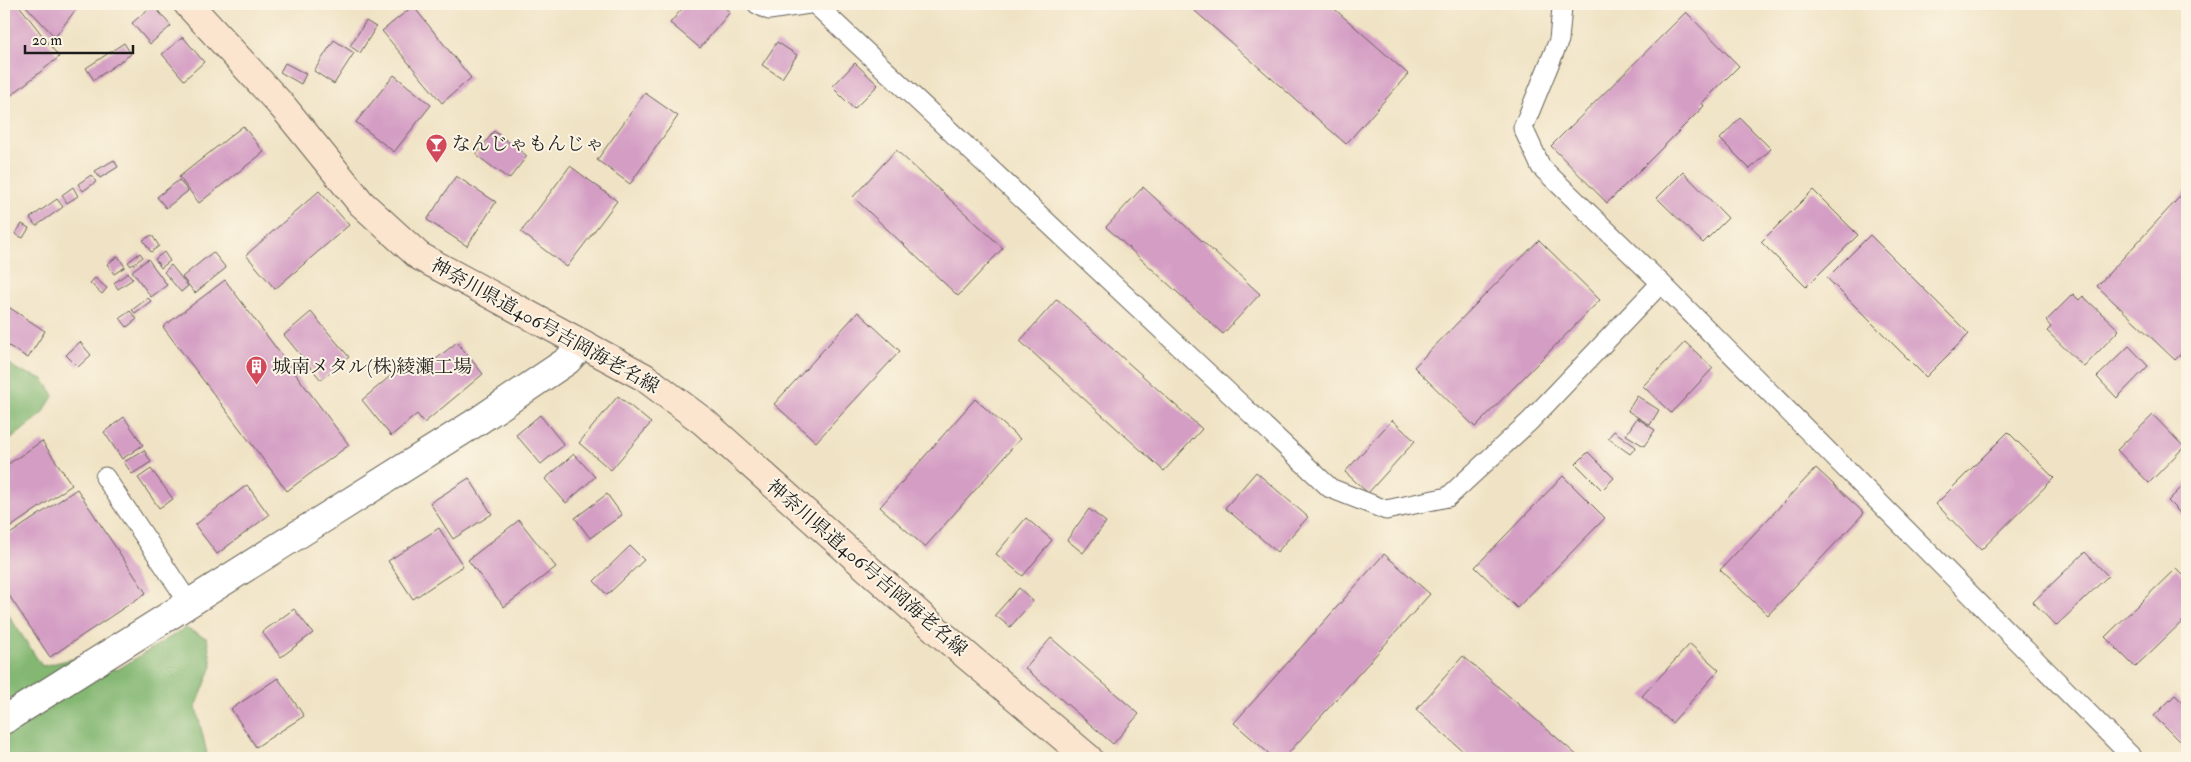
<svg xmlns="http://www.w3.org/2000/svg" width="2191" height="762" font-family="'IM FELL Double Pica','Noto Serif JP',serif">
<style>
.forest{fill:#83b772;stroke:#506a47}
.building{fill:#d49dc4}
.lines{fill:none;stroke-linecap:round;stroke-linejoin:round}
.service-casing{stroke:#666257;stroke-width:21}
.minor-casing{stroke:#666257;stroke-width:30}
.secondary-casing{stroke:#666257;stroke-width:30}
.service{stroke:#fff;stroke-width:19}
.minor{stroke:#fff;stroke-width:28}
.secondary{stroke:#fbe5cf;stroke-width:28}
.labels{text-anchor:middle;dominant-baseline:central;stroke-width:4;stroke-linejoin:round;paint-order:stroke}
.poi-label{font-size:19px;fill:#1c1c1c;stroke:#fcf5e5;text-anchor:start}
.street-label{font-size:19px;fill:#1c1c1c;stroke:#fcf5e5}
</style>
<rect width="100%" height="100%" fill="#fcf5e5"/>
<filter id="ink" filterUnits="userSpaceOnUse"><feTurbulence type="fractalNoise" baseFrequency=".02" numOctaves="2"/><feDisplacementMap in="SourceGraphic" scale="10" xChannelSelector="R" yChannelSelector="G"/><feConvolveMatrix kernelMatrix="1 2 1 2 8 2 1 2 1" color-interpolation-filters="sRGB"/></filter>
<filter id="wash" filterUnits="userSpaceOnUse"><feTurbulence type="fractalNoise" baseFrequency=".0096" numOctaves="4" result="noise"/><feDisplacementMap in="SourceGraphic" scale="20" xChannelSelector="R" yChannelSelector="G"/><feGaussianBlur stdDeviation="1.12" result="paint"/><feColorMatrix in="noise" values="0 0 0 0 0 0 0 0 0 0 0 0 0 0 0 0 0 1.4 0 .05"/><feComposite in="paint" operator="in"/></filter>
<g filter="url(#wash)">
<rect width="100%" height="100%" fill="#f0e3c5"/>
<g class="forest">
<path d="M 4,360 L 18,370 L 43,379 L 54,395 L 41,415 L 4,445 Z"/>
<path d="M 4,608 L 42,666 L 77,658 L 117,670 L 185,628 L 207,638 L 212,666 L 196,707 L 208,758 L 4,758 Z"/>
</g>
<g id="blocks">
<g class="building">
<path d="M 4,4 L 18,4 L 59,57 L 4,101 Z"/>
<path d="M 24,4 L 80,4 L 55,37 Z"/>
<path d="M 686,4 L 720,4 L 730,12 L 700,48 L 670,23 Z"/>
<path d="M 1187,4 L 1329,4 L 1408,74 L 1346,144 Z"/>
<path d="M 153,5 L 171,26 L 150,44 L 132,23 Z"/>
<path d="M 413,6 L 471,78 L 442,103 L 382,31 Z"/>
<path d="M 1686,12 L 1739,66 L 1702,103 L 1704,106 L 1607,203 L 1551,146 Z"/>
<path d="M 366,21 L 376,27 L 360,53 L 350,46 Z"/>
<path d="M 183,37 L 204,62 L 184,80 L 162,54 Z"/>
<path d="M 334,40 L 354,53 L 334,84 L 314,71 Z"/>
<path d="M 777,42 L 797,55 L 782,78 L 762,65 Z"/>
<path d="M 124,43 L 131,54 L 94,80 L 86,68 Z"/>
<path d="M 285,63 L 306,74 L 301,84 L 280,72 Z"/>
<path d="M 855,63 L 878,85 L 854,109 L 832,87 Z"/>
<path d="M 394,75 L 431,105 L 394,152 L 356,122 Z"/>
<path d="M 645,93 L 678,116 L 630,184 L 597,160 Z"/>
<path d="M 1740,118 L 1771,149 L 1750,169 L 1720,139 Z"/>
<path d="M 243,126 L 264,152 L 199,203 L 179,177 Z"/>
<path d="M 494,131 L 527,156 L 509,179 L 476,155 Z"/>
<path d="M 896,150 L 1003,248 L 958,296 L 853,197 Z"/>
<path d="M 114,160 L 118,167 L 100,178 L 95,171 Z"/>
<path d="M 570,166 L 617,201 L 567,267 L 521,232 Z"/>
<path d="M 1683,172 L 1728,218 L 1703,243 L 1657,198 Z"/>
<path d="M 91,175 L 96,182 L 83,191 L 78,184 Z"/>
<path d="M 456,176 L 496,202 L 467,246 L 427,220 Z"/>
<path d="M 179,180 L 188,191 L 166,208 L 157,197 Z"/>
<path d="M 73,187 L 78,196 L 67,203 L 62,195 Z"/>
<path d="M 1143,187 L 1260,294 L 1223,334 L 1106,227 Z"/>
<path d="M 2187,189 L 2187,347 L 2175,360 L 2097,286 Z"/>
<path d="M 1813,190 L 1858,235 L 1806,287 L 1761,242 Z"/>
<path d="M 319,191 L 349,225 L 275,289 L 246,255 Z"/>
<path d="M 57,199 L 63,207 L 36,226 L 30,218 Z"/>
<path d="M 22,224 L 29,228 L 23,238 L 15,234 Z"/>
<path d="M 152,235 L 159,246 L 151,252 L 143,240 Z"/>
<path d="M 1870,235 L 1969,334 L 1926,377 L 1827,278 Z"/>
<path d="M 1539,240 L 1600,300 L 1475,427 L 1414,367 Z"/>
<path d="M 164,252 L 170,261 L 161,268 L 155,259 Z"/>
<path d="M 213,252 L 226,268 L 195,293 L 182,277 Z"/>
<path d="M 140,253 L 143,257 L 131,266 L 128,262 Z"/>
<path d="M 118,256 L 125,267 L 114,274 L 107,264 Z"/>
<path d="M 148,259 L 167,285 L 151,297 L 132,271 Z"/>
<path d="M 171,265 L 188,286 L 181,292 L 164,272 Z"/>
<path d="M 128,273 L 133,279 L 118,289 L 114,283 Z"/>
<path d="M 95,278 L 107,288 L 102,294 L 90,283 Z"/>
<path d="M 225,280 L 349,445 L 287,491 L 163,327 Z"/>
<path d="M 2073,294 L 2079,300 L 2083,296 L 2119,330 L 2084,367 L 2047,331 L 2051,327 L 2046,321 Z"/>
<path d="M 148,298 L 151,301 L 135,313 L 132,310 Z"/>
<path d="M 1057,299 L 1202,429 L 1164,471 L 1020,341 Z"/>
<path d="M 4,304 L 45,331 L 28,358 L 4,343 Z"/>
<path d="M 130,311 L 137,319 L 127,327 L 120,318 Z"/>
<path d="M 311,312 L 349,357 L 321,380 L 284,335 Z"/>
<path d="M 858,312 L 900,351 L 816,442 L 774,404 Z"/>
<path d="M 80,342 L 91,355 L 78,367 L 66,355 Z"/>
<path d="M 457,342 L 483,374 L 424,423 L 417,414 L 391,436 L 362,400 L 408,361 L 418,374 Z"/>
<path d="M 1685,342 L 1713,368 L 1671,413 L 1643,386 Z"/>
<path d="M 2129,346 L 2148,366 L 2117,398 L 2097,377 Z"/>
<path d="M 618,396 L 651,423 L 611,470 L 579,443 Z"/>
<path d="M 1637,396 L 1659,410 L 1650,425 L 1628,411 Z"/>
<path d="M 975,399 L 1020,439 L 925,547 L 880,507 Z"/>
<path d="M 540,415 L 564,445 L 541,464 L 516,435 Z"/>
<path d="M 2153,415 L 2184,447 L 2149,483 L 2117,450 Z"/>
<path d="M 124,417 L 143,445 L 122,459 L 104,432 Z"/>
<path d="M 1637,418 L 1655,430 L 1644,446 L 1626,435 Z"/>
<path d="M 1392,420 L 1415,441 L 1368,493 L 1345,472 Z"/>
<path d="M 1614,431 L 1636,447 L 1630,454 L 1608,438 Z"/>
<path d="M 2008,432 L 2054,478 L 1981,550 L 1936,504 Z"/>
<path d="M 42,441 L 72,485 L 5,531 L 4,528 L 4,467 Z"/>
<path d="M 144,450 L 151,462 L 132,474 L 124,462 Z"/>
<path d="M 1588,452 L 1614,478 L 1602,490 L 1576,464 Z"/>
<path d="M 574,454 L 595,477 L 566,503 L 545,479 Z"/>
<path d="M 1816,468 L 1864,513 L 1768,615 L 1720,570 Z"/>
<path d="M 151,469 L 173,499 L 159,508 L 138,478 Z"/>
<path d="M 1256,472 L 1308,517 L 1277,552 L 1225,508 Z"/>
<path d="M 1563,476 L 1605,518 L 1517,608 L 1475,567 Z"/>
<path d="M 469,478 L 492,514 L 453,539 L 430,503 Z"/>
<path d="M 2187,482 L 2187,520 L 2168,501 Z"/>
<path d="M 247,485 L 269,515 L 217,554 L 195,525 Z"/>
<path d="M 77,489 L 146,593 L 50,657 L 4,588 L 4,538 Z"/>
<path d="M 607,494 L 622,515 L 590,538 L 575,518 Z"/>
<path d="M 1089,509 L 1106,522 L 1083,553 L 1067,540 Z"/>
<path d="M 1026,518 L 1052,540 L 1023,576 L 996,554 Z"/>
<path d="M 519,520 L 556,567 L 504,607 L 468,560 Z"/>
<path d="M 439,528 L 463,566 L 413,599 L 388,561 Z"/>
<path d="M 630,546 L 644,560 L 607,595 L 594,581 Z"/>
<path d="M 2085,552 L 2108,576 L 2056,626 L 2033,602 Z"/>
<path d="M 1384,554 L 1430,594 L 1284,758 L 1274,758 L 1234,723 Z"/>
<path d="M 2176,568 L 2187,579 L 2187,617 L 2135,667 L 2105,637 Z"/>
<path d="M 1019,588 L 1033,601 L 1010,627 L 995,615 Z"/>
<path d="M 294,609 L 313,633 L 281,657 L 262,632 Z"/>
<path d="M 1051,638 L 1139,714 L 1113,744 L 1025,668 Z"/>
<path d="M 1690,644 L 1719,670 L 1672,723 L 1642,696 Z"/>
<path d="M 1463,656 L 1580,758 L 1471,758 L 1416,710 Z"/>
<path d="M 278,678 L 304,716 L 256,747 L 231,709 Z"/>
<path d="M 2175,695 L 2182,702 L 2187,697 L 2187,749 L 2154,716 Z"/>
</g>
</g>
</g>
<g filter="url(#ink)">
<use href="#blocks" fill-opacity="0" stroke="#666257" stroke-width="1"/>
<g class="lines">
<defs>
<g id="service">
<path d="M 757,4 L 769,10 L 809,4"/>
<path d="M 815,4 L 1330,488 L 1386,510 L 1448,497 L 1530,421 L 1661,283 L 2133,758"/>
<path d="M 1560,4 L 1562,7 L 1559,40 L 1523,128 L 1541,167 L 1661,283"/>
<path d="M 105,477 L 189,603"/>
</g>
<path id="minor" d="M 4,720 L 478,421 L 567,361 L 583,344"/>
<path id="secondary" d="M 188,4 L 284,108 L 361,203 L 419,256 L 644,377 L 704,422 L 940,633 L 1088,758"/>
</defs>
<use href="#service" class="service-casing"/>
<use href="#minor" class="minor-casing"/>
<use href="#secondary" class="secondary-casing"/>
<use href="#service" class="service"/>
<use href="#minor" class="minor"/>
<use href="#secondary" class="secondary"/>
</g>
</g>
<defs>
<symbol id="bar-pin" viewBox="-11 -11 22 30"><path d="M0 17L-7.5 6A9.5 9.5 0 1 1 7.5 6Z" fill="#d1495b" stroke="#fcf5e5"/><path d="M-6-5H6L.8 .8V4.5H3.5V6h-7V4.5H-.8V.8Z" fill="#fff"/></symbol>
<symbol id="building-pin" viewBox="-11 -11 22 30"><path d="M0 17L-7.5 6A9.5 9.5 0 1 1 7.5 6Z" fill="#d1495b" stroke="#fcf5e5"/><path d="M-4-6H4V6H1V3H-1V6H-4ZM-2.5-4.3h1.7v1.8h-1.7ZM.8-4.3h1.7v1.8H.8ZM-2.5-1h1.7V.8h-1.7ZM.8-1h1.7V.8H.8Z" fill="#fff"/></symbol>
</defs>
<g fill-rule="evenodd">
<use href="#bar-pin" x="424" y="132" width="25" height="34"/>
<use href="#building-pin" x="244" y="354" width="25" height="34"/>
</g>
<g class="labels">
<g class="poi-label">
<text x="452" y="144">なんじゃもんじゃ</text>
<text x="272" y="367">城南メタル(株)綾瀬工場</text>
</g>
<g class="street-label">
<text transform="translate(545 326) rotate(29)">神奈川県道406号吉岡海老名線</text>
<text transform="translate(867 568) rotate(41)">神奈川県道406号吉岡海老名線</text>
</g>
</g>
<rect width="2191" height="762" fill="none" stroke="#fcf5e5" stroke-width="20"/>
<path d="M25 45v8h108v-8" fill="none" stroke="#1c1c1c" stroke-width="2.5"/>
<text x="32" y="45" font-size="15" fill="#1c1c1c" stroke="#fcf5e5" stroke-width="4" paint-order="stroke">20 m</text>
</svg>
